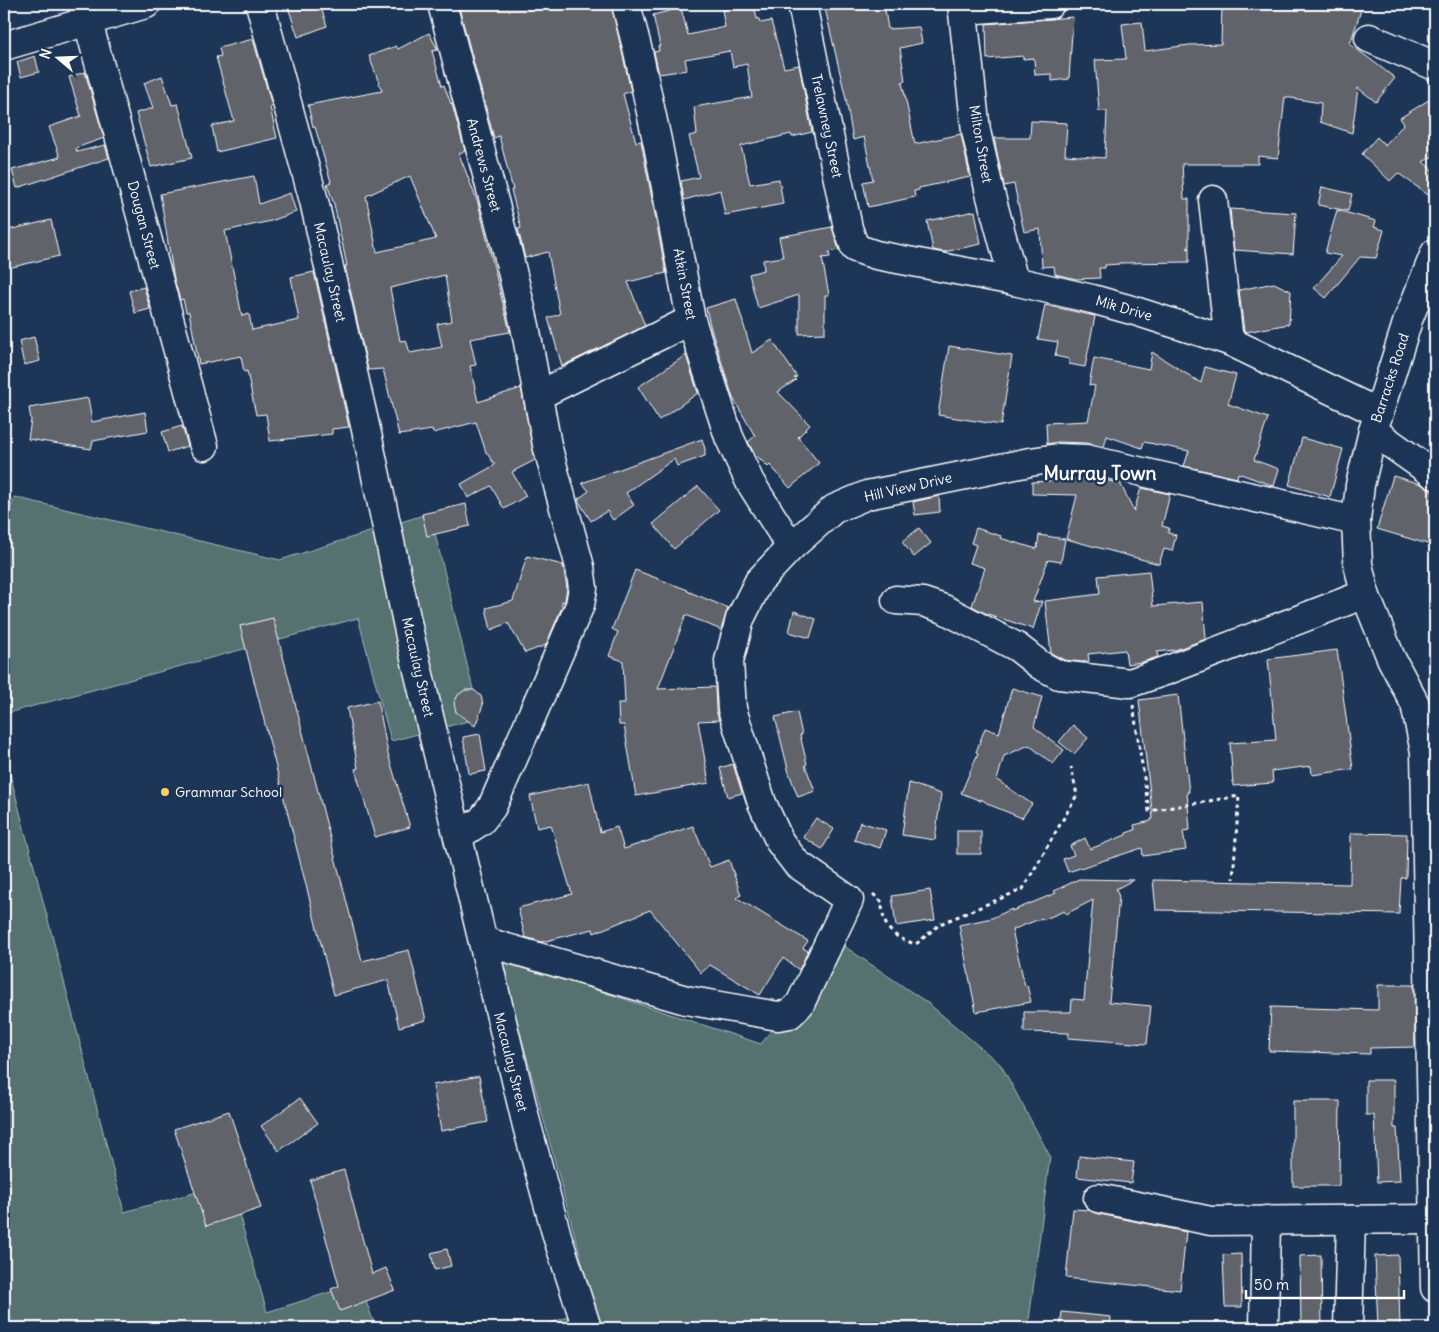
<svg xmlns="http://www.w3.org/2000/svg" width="1439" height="1332" font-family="Delius,sans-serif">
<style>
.green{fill:#547170;stroke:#aab8b8}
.building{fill:#60636b;stroke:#fff;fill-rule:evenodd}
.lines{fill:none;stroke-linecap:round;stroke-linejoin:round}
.minor-casing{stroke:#fff;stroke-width:31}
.path{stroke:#fff;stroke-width:3;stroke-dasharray:4 4;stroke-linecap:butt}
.minor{stroke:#1d3557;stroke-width:28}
.poi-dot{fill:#ffd166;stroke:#1d3557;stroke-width:2}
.labels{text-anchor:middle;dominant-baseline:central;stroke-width:5;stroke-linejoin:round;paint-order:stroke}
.street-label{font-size:14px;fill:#fff;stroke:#1d3557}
.poi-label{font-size:14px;fill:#fff;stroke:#1d3557;text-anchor:start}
.district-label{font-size:19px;font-weight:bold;fill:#fff;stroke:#1d3557}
</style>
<rect width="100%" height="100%" fill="#1d3557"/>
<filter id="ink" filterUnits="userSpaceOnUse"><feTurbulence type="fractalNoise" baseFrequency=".02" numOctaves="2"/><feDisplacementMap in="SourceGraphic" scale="10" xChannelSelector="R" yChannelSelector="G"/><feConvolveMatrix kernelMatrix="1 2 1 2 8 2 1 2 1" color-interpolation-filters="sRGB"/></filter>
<g filter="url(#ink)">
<g class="green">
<path d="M 14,497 L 280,560 L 430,513 L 480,718 L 391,741 L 358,618 L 4,714 L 4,528 Z"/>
<path d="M 4,751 L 124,1212 L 230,1183 L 267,1312 L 359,1283 L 376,1328 L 4,1328 Z"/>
<path d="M 841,944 L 929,1004 L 1001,1065 L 1050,1156 L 1028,1328 L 538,1328 L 596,1306 L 589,1288 L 500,958 L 761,1044 Z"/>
</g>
<g class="building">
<path d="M 287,4 L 320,4 L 327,26 L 298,37 Z"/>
<path d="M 458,4 L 611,4 L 631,91 L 623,94 L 636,142 L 641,141 L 666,273 L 628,282 L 645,326 L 562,366 L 548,318 L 560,314 L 548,252 L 525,258 L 518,229 L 521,228 L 511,190 L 513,190 L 499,136 L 494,138 Z"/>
<path d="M 726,4 L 754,4 L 757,19 L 759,18 L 760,23 L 771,21 L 784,68 L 799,65 L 812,132 L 792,137 L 791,134 L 741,146 L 750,184 L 779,179 L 783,204 L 725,215 L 720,190 L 684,200 L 681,181 L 699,177 L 689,136 L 697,134 L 694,107 L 752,97 L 747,64 L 733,67 L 730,51 L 685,59 L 687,70 L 659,74 L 654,52 L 659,51 L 658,46 L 660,46 L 653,15 L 681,8 L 688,35 L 725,27 L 722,10 L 727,9 Z"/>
<path d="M 824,4 L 884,4 L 888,29 L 919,27 L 922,43 L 900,48 L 905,81 L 902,82 L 915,144 L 961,134 L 970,177 L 919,188 L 919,190 L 914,191 L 915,197 L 868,207 L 863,182 L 873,180 L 864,137 L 853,140 L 846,99 Z"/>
<path d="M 1222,4 L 1363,4 L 1350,44 L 1395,78 L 1376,102 L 1358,88 L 1352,133 L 1320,122 L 1321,103 L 1285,97 L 1278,158 L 1258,156 L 1258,164 L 1182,164 L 1184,199 L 1189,199 L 1189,248 L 1187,248 L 1189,248 L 1189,262 L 1119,263 L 1119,264 L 1105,265 L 1105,268 L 1099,268 L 1100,278 L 1076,279 L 1055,274 L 1054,266 L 1042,267 L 1040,229 L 1024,232 L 1014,184 L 1004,186 L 994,138 L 1030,138 L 1031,121 L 1067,123 L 1065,155 L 1105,158 L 1107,111 L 1099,111 L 1095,60 L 1126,59 L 1122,24 L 1142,22 L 1145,51 L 1189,45 L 1221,44 Z"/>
<path d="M 1073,17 L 1069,79 L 1052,81 L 1052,74 L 1035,75 L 1034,58 L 1023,59 L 1023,56 L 987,59 L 986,24 Z"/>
<path d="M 429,33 L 438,50 L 432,51 L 442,86 L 444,85 L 451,104 L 452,104 L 465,151 L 459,154 L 478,203 L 510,332 L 470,339 L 476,365 L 470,366 L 478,402 L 521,388 L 535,460 L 512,472 L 526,496 L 504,509 L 491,486 L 468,498 L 461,484 L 495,465 L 486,452 L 476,422 L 433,433 L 432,430 L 399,435 L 383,369 L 368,370 L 345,266 L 347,266 L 334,204 L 327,184 L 331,182 L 315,127 L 313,127 L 308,105 L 382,91 L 369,56 L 396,46 L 398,49 ZM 410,176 L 436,239 L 377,252 L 366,196 ZM 445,275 L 452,321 L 437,324 L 442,347 L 410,353 L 406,340 L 400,341 L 390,288 Z"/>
<path d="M 253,39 L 272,106 L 270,107 L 277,138 L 217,152 L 212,126 L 234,121 L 216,57 L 221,56 L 219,48 Z"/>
<path d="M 35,56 L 39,72 L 21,77 L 17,62 Z"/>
<path d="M 85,72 L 104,138 L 76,148 L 77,152 L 105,145 L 109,158 L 17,188 L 12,170 L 60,157 L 49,127 L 81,116 L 69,77 Z"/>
<path d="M 162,76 L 172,105 L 178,104 L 192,158 L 151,167 L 136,113 L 153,108 L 144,83 Z"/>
<path d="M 1435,96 L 1435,155 L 1423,162 L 1435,172 L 1435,200 L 1398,173 L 1390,181 L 1362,154 L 1377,137 L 1385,145 L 1404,124 L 1400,118 Z"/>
<path d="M 254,176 L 259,204 L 290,193 L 296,212 L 271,221 L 225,231 L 242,316 L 249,314 L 252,330 L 299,320 L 291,277 L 314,272 L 349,427 L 332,429 L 332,434 L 270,441 L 266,414 L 256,415 L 247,371 L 244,372 L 241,356 L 199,364 L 189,312 L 186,312 L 183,299 L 180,300 L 174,279 L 160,194 Z"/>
<path d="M 1322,187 L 1352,194 L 1348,211 L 1318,205 Z"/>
<path d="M 1230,209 L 1296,213 L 1293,254 L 1234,250 Z"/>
<path d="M 1337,210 L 1376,221 L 1374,227 L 1384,230 L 1376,258 L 1360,257 L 1326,298 L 1314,288 L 1342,256 L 1325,253 Z"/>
<path d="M 975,211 L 981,244 L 944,252 L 933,250 L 927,221 Z"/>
<path d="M 51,220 L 59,256 L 4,269 L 4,231 Z"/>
<path d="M 832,227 L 839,250 L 829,252 L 830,257 L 822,258 L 829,295 L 825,295 L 825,333 L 799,334 L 799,295 L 758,308 L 749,274 L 764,270 L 763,260 L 783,257 L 779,237 Z"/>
<path d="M 1274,283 L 1291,291 L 1289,324 L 1246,332 L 1244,331 L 1239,290 Z"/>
<path d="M 144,287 L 150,309 L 135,313 L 129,291 Z"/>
<path d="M 736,299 L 752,353 L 772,340 L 797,377 L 794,378 L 796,380 L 778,392 L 810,425 L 798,437 L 819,463 L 790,488 L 770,465 L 768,467 L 754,453 L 748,442 L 755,436 L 733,398 L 711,329 L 706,308 Z"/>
<path d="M 1045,305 L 1095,316 L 1085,367 L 1069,364 L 1069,359 L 1055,356 L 1058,342 L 1038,339 Z"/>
<path d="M 34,337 L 40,361 L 24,365 L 19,341 Z"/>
<path d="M 949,346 L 1012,356 L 1001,425 L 938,415 Z"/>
<path d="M 1152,352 L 1201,383 L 1205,367 L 1236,375 L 1228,404 L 1268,418 L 1254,460 L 1279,469 L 1274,486 L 1238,473 L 1237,478 L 1184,466 L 1189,451 L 1144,442 L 1142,448 L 1107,436 L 1104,447 L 1087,443 L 1058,442 L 1047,444 L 1046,423 L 1088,421 L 1095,386 L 1089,385 L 1094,358 L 1149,369 Z"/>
<path d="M 686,355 L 698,393 L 659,420 L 638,387 Z"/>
<path d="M 88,398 L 92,422 L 145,412 L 148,431 L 93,441 L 91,449 L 28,439 L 31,420 L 29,408 Z"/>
<path d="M 182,426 L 188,446 L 168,452 L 162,432 Z"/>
<path d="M 1302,438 L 1343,449 L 1330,497 L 1289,485 Z"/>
<path d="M 702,439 L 705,449 L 705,456 L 677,466 L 674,459 L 626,493 L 634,505 L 613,520 L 607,511 L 591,521 L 579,502 L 578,499 L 589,491 L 582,483 Z"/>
<path d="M 1393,476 L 1421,484 L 1435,494 L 1435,538 L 1433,539 L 1431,545 L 1377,529 Z"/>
<path d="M 1098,478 L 1097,479 L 1120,483 L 1134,511 L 1141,488 L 1170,494 L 1162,526 L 1169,528 L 1168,533 L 1176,535 L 1172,551 L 1164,549 L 1159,564 L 1066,539 L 1077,495 L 1032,494 L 1032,482 Z"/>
<path d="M 698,486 L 719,510 L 674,549 L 653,524 Z"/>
<path d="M 939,496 L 940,512 L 915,515 L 913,502 Z"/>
<path d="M 466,504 L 470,526 L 427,536 L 422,514 Z"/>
<path d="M 919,528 L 931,543 L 914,557 L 902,542 Z"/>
<path d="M 976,528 L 1001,536 L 1000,538 L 1037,549 L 1039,535 L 1065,539 L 1061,562 L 1048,560 L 1033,602 L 1042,601 L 1033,629 L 985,613 L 972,606 L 985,568 L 970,563 L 976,545 L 971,543 Z"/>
<path d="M 527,556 L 563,565 L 567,588 L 565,600 L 564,602 L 562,601 L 562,607 L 546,645 L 525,653 L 508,623 L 491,630 L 486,608 L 513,601 Z"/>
<path d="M 635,570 L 688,590 L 687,591 L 728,608 L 721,630 L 686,615 L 658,689 L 715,687 L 716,710 L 719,720 L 698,721 L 709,783 L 636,796 L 624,725 L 619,725 L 618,703 L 625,703 L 623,661 L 609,656 L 618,632 L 612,629 Z"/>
<path d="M 1149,571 L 1153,606 L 1203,602 L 1206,639 L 1175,650 L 1157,652 L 1158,657 L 1142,662 L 1127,664 L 1125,650 L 1088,654 L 1089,661 L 1082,662 L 1064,660 L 1051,653 L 1045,601 L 1100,594 L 1098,576 Z"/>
<path d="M 794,611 L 816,619 L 810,638 L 789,632 Z"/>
<path d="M 273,618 L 362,961 L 409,950 L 426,1020 L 399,1027 L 388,980 L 334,995 L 240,626 Z"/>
<path d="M 1337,650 L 1353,769 L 1312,775 L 1311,766 L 1272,771 L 1273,783 L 1233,786 L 1230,743 L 1276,740 L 1268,659 Z"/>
<path d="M 1012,688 L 1042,697 L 1034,727 L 1064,750 L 1053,764 L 1029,745 L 1004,756 L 997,780 L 1032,804 L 1022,818 L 990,805 L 981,799 L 981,801 L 961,793 L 978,753 L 976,752 L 985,728 L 999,733 Z"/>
<path d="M 465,690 L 474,690 L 481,696 L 483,705 L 475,726 L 456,712 L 454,703 L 458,695 Z"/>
<path d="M 1178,695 L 1189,792 L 1187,792 L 1190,830 L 1183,831 L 1186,850 L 1143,856 L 1142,848 L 1068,872 L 1063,859 L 1074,855 L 1070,846 L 1085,838 L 1090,849 L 1126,835 L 1126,833 L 1135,830 L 1134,825 L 1151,821 L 1151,819 L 1153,819 L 1139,700 Z"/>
<path d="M 378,701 L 388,754 L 410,827 L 375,837 L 355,769 L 358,768 L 347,708 Z"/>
<path d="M 797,712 L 802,735 L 800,735 L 807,764 L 805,765 L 815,791 L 798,797 L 789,773 L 775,717 Z"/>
<path d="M 1073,725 L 1088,738 L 1074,754 L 1059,742 Z"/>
<path d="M 480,734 L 486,771 L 469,774 L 463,737 Z"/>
<path d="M 733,764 L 742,793 L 728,797 L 720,768 Z"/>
<path d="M 589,782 L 600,832 L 617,827 L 624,849 L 693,826 L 710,867 L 729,860 L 741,895 L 737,898 L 808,941 L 803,948 L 808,951 L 799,970 L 783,958 L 760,995 L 710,965 L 701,973 L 650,910 L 594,933 L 593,929 L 542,942 L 525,937 L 518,908 L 572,894 L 551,825 L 537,828 L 530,796 Z"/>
<path d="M 909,783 L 941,794 L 935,840 L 902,835 Z"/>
<path d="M 816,818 L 834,829 L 822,849 L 803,837 Z"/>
<path d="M 860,822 L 886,830 L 880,848 L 854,840 Z"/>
<rect x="957" y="831" width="24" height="23"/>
<path d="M 1351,833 L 1407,834 L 1406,878 L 1401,878 L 1399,914 L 1156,910 L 1153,880 L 1350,884 Z"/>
<path d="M 1079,879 L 1133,880 L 1116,889 L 1119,897 L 1109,1002 L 1151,1006 L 1147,1044 L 1068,1038 L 1069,1033 L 1024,1032 L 1024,1012 L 1071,1012 L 1072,999 L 1084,1000 L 1093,900 L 1066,914 L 1064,911 L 1043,920 L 1042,918 L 1012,930 L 1025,986 L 1027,985 L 1031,1002 L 976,1012 L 959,925 L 992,918 L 1012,909 L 1012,911 L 1056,893 L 1054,891 Z"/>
<path d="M 930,890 L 935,920 L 896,926 L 892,896 Z"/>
<path d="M 1378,985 L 1414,985 L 1415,1047 L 1370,1048 L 1370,1054 L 1269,1051 L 1271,1007 L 1378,1010 Z"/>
<path d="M 479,1076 L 488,1122 L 441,1131 L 433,1085 Z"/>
<path d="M 1366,1080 L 1394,1080 L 1394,1128 L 1397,1128 L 1400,1181 L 1377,1182 L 1374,1115 L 1366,1115 Z"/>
<path d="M 300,1098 L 318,1123 L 279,1151 L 261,1126 Z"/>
<path d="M 1293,1101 L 1340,1101 L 1339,1186 L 1293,1186 Z"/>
<path d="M 229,1111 L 261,1208 L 206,1226 L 174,1129 Z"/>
<path d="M 1079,1156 L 1134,1162 L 1131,1183 L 1077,1177 Z"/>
<path d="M 344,1170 L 372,1274 L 386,1268 L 395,1290 L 340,1311 L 331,1289 L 339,1286 L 310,1180 Z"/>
<path d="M 1073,1209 L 1089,1210 L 1095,1213 L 1186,1232 L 1180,1290 L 1066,1278 Z"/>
<path d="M 447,1249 L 451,1266 L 435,1270 L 431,1253 Z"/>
<path d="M 1241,1254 L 1242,1307 L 1225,1307 L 1223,1255 Z"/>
<path d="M 1321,1255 L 1322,1328 L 1301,1328 L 1300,1256 Z"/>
<path d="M 1398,1255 L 1400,1328 L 1378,1328 L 1375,1256 Z"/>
<path d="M 1062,1312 L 1111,1317 L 1110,1328 L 1060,1328 Z"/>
</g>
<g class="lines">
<defs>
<g id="minor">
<path d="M 83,4 L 204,446"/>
<path d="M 260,4 L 314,201 L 369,443 L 411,641 L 527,1126 L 557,1236 L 587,1328"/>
<path d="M 442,4 L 508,254 L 525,326 L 547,445 L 580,567 L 583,588 L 580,605 L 492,807 L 481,821 L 458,836"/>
<path d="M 626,4 L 638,51 L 658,145 L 691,320 L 729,437 L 750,482 L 791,547"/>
<path d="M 802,4 L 848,228 L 855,248 L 876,255 L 1014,281 L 1092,299 L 1135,311 L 1229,341 L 1379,413"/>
<path d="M 962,4 L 976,131 L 990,193 L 1014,281"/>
<path d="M 963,10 L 1050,4"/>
<path d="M 1369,38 L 1435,66"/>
<path d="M 4,46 L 146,4"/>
<path d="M 1213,200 L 1229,341"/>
<path d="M 1435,253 L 1408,320 L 1373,431 L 1360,485 L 1356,521 L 1358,564 L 1365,594 L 1391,658 L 1415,704 L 1425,752 L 1435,1288"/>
<path d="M 539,395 L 691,320"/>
<path d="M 1373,431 L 1435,475"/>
<path d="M 896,600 L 923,602 L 944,609 L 1017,647 L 1040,665 L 1059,675 L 1130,683 L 1168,670 L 1365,594"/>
<path d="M 483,941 L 686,1000 L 778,1016 L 790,1014 L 800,1004 L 849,900 L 796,863 L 780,842 L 762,803 L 732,709 L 729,661 L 740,619 L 759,581 L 791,547 L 834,509 L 867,495 L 1030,462 L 1058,458 L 1086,459 L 1356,521"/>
<path d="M 1098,1198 L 1211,1221 L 1434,1219"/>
<path d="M 1264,1328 L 1266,1220"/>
<path d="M 1348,1328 L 1351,1220"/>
</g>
</defs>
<use href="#minor" class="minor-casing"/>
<g class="path">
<path d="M 1133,705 L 1149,811 L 1239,796 L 1233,879"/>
<path d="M 873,894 L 882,902 C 882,927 892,938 916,944 L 940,924 L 1023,889 L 1077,795 L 1071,767"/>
</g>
<use href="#minor" class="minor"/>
</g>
</g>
<circle class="poi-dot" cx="165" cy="792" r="5"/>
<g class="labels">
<g class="street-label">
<text transform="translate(827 126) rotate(78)">Trelawney Street</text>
<text transform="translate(981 144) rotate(80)">Milton Street</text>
<text transform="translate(484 165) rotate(75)">Andrews Street</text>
<text transform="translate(144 225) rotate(75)">Dougan Street</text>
<text transform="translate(330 272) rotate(77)">Macaulay Street</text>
<text transform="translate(685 284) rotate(79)">Atkin Street</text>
<text transform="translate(1124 308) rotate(16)">Mik Drive</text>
<text transform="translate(1390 378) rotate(-72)">Barracks Road</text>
<text transform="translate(908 487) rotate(-13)">Hill View Drive</text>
<text transform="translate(418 667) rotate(77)">Macaulay Street</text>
<text transform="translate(511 1062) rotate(76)">Macaulay Street</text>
</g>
<g class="poi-label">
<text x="175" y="792">Grammar School</text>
</g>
<g class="district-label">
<text x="1100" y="473">Murray Town</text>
</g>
</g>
<rect width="1439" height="1332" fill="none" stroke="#1d3557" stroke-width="20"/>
<rect x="10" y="10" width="1419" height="1312" fill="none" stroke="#fff" stroke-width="2" filter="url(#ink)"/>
<g transform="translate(58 58) rotate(289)" stroke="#1d3557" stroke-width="4" paint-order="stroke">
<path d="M0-4L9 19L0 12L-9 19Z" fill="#ffffff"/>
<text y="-8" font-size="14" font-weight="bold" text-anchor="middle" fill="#ffffff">N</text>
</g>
<path d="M1246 1290v8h158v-8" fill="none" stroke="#ffffff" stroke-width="2.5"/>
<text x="1254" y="1290" font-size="15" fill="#ffffff" stroke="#1d3557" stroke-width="4" paint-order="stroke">50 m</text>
</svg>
